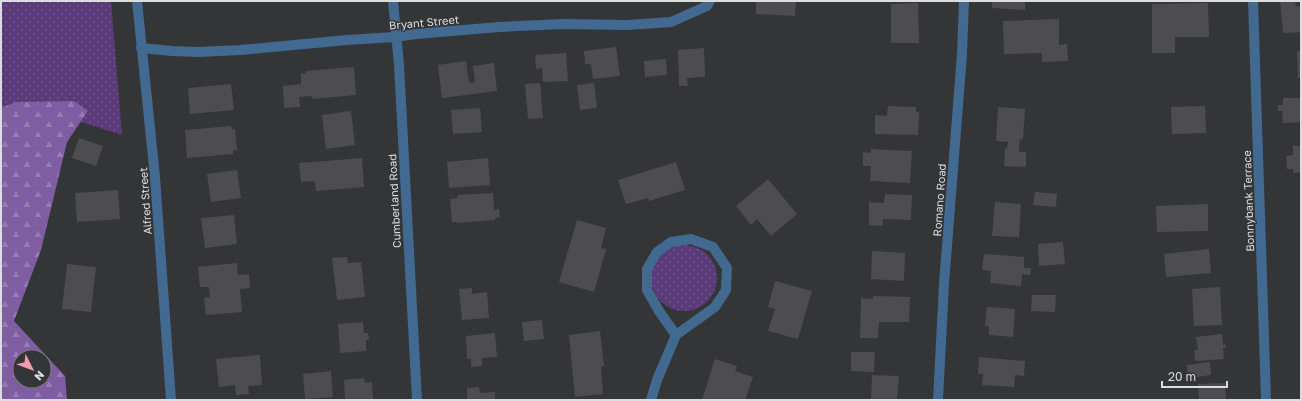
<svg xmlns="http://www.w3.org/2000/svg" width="1302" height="401" font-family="'Golos Text',sans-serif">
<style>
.grass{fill:url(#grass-dots)}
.forest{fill:url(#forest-firs);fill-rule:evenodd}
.building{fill:#4d4d4f}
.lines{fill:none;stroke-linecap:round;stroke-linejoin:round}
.minor{stroke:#426990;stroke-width:10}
.labels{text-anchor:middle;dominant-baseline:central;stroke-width:3;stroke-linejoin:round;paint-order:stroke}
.street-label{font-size:11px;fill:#dddddf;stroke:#343537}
</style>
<defs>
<pattern id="grass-dots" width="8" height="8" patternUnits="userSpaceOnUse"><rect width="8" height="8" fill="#5b3a7a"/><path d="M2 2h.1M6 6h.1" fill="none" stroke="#72568c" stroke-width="1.8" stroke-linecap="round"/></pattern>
<pattern id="forest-firs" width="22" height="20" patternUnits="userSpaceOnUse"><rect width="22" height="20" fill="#7f5da2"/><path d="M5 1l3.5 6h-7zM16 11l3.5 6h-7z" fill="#977bb3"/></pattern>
</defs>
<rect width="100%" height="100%" fill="#343537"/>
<g class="grass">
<path d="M 1,1 L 111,1 L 122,135 L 81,122 L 88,111 L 15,102 L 1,108 Z"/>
<circle cx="684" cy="278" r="33"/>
</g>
<path class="forest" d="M 74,101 L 88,111 L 67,142 L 41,250 L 14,321 L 65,376 L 67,400 L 1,400 L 1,108 L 15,102 ZM 20,357 L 44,357 L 44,381 L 20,381 Z"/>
<g class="building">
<path d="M 756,1 L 796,1 L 795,16 L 756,14 Z"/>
<path d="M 992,1 L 1025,1 L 1025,10 L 992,8 Z"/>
<path d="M 1280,1 L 1295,1 L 1296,6 L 1301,6 L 1301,32 L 1283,33 Z"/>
<path d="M 918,3 L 919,43 L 891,43 L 891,4 Z"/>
<path d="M 1208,3 L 1209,37 L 1175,37 L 1175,53 L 1152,53 L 1152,4 Z"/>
<path d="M 1059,19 L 1059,45 L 1067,44 L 1068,61 L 1042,62 L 1042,53 L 1004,54 L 1003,21 Z"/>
<path d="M 616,47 L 620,76 L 593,79 L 591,64 L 585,64 L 584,51 Z"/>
<path d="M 704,48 L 705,77 L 687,78 L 688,86 L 679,86 L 678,50 Z"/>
<path d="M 1297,51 L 1301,51 L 1301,78 L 1298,78 Z"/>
<path d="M 566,53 L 568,81 L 543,82 L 542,68 L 536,69 L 535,55 Z"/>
<path d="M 666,59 L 667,75 L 645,77 L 644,61 Z"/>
<path d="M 466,61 L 469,83 L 475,82 L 473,66 L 494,63 L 497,91 L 442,98 L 438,65 Z"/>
<path d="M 354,67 L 356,95 L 312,99 L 312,96 L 299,97 L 300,107 L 284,108 L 283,86 L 301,84 L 301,74 L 306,73 L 306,71 Z"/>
<path d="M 540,83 L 543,118 L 528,119 L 525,84 Z"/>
<path d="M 594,83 L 597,108 L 580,110 L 577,85 Z"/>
<path d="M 231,84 L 234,110 L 190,114 L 188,88 Z"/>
<path d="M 1283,98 L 1301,98 L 1301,122 L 1283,123 L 1282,111 L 1278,111 L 1278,105 L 1283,105 Z"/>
<path d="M 888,106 L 916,107 L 916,112 L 919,112 L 918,135 L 875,134 L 875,115 L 887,116 Z"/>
<path d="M 1205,106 L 1206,133 L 1172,134 L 1171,107 Z"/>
<path d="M 998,107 L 1025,109 L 1023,140 L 1020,139 L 1019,152 L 1026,152 L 1026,167 L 1004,166 L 1005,149 L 1007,149 L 1008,142 L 996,141 Z"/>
<path d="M 480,108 L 482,132 L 453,134 L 451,110 Z"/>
<path d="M 351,111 L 355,145 L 326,149 L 322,115 Z"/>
<path d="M 231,126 L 232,129 L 235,129 L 237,150 L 233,150 L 233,154 L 187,158 L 185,130 Z"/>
<path d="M 79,138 L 103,146 L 96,166 L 72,158 Z"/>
<path d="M 1293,146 L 1301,146 L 1301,172 L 1293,173 L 1293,169 L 1287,169 L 1286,156 L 1293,155 Z"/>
<path d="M 871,149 L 912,151 L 910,183 L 870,181 L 871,166 L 863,166 L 863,152 L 871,153 Z"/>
<path d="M 362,158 L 364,187 L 316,191 L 315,181 L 301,182 L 299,163 Z"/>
<path d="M 488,158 L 490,185 L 449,188 L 447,162 Z"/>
<path d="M 676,162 L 685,190 L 649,201 L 648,198 L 626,204 L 618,180 Z"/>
<path d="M 237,170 L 241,198 L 211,202 L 207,174 Z"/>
<path d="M 768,179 L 797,214 L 771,236 L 757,219 L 751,225 L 736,206 Z"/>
<path d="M 118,190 L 120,219 L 77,222 L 75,193 Z"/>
<path d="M 1035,192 L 1057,194 L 1056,207 L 1033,205 Z"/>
<path d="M 493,193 L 494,210 L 499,209 L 500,217 L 495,218 L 495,220 L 457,223 L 456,222 L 452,222 L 450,199 L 458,198 L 457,195 Z"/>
<path d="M 885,194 L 912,195 L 911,220 L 883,219 L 883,226 L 869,225 L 869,202 L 884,203 Z"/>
<path d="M 995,202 L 1021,204 L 1019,237 L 992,236 Z"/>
<path d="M 1208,204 L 1208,231 L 1157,232 L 1156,206 Z"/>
<path d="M 234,215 L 237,244 L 205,248 L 201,218 Z"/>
<path d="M 577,220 L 606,228 L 601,248 L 606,249 L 594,292 L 559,282 Z"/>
<path d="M 1063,242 L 1065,264 L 1039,266 L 1038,244 Z"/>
<path d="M 1209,249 L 1211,273 L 1166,277 L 1164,254 Z"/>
<path d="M 872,251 L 905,253 L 904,281 L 871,279 Z"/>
<path d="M 984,254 L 1024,257 L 1024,268 L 1031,268 L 1030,275 L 1022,274 L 1021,286 L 990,283 L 991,271 L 982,270 Z"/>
<path d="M 347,257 L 348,263 L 361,262 L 365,297 L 337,300 L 332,258 Z"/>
<path d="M 237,263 L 238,275 L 249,274 L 250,288 L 240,289 L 242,312 L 206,315 L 204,298 L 210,297 L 209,287 L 200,287 L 198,267 Z"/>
<path d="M 67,264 L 96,267 L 91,312 L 62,309 Z"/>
<path d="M 775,281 L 812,291 L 798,339 L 768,331 L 775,309 L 768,307 Z"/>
<path d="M 1220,287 L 1222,325 L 1194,326 L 1192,289 Z"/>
<path d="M 472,288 L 472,294 L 487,292 L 489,318 L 462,320 L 459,289 Z"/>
<path d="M 1032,295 L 1056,295 L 1055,312 L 1031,311 Z"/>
<path d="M 873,296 L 910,297 L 909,322 L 879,322 L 878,338 L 860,338 L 861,298 L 873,299 Z"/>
<path d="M 987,307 L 1015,309 L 1013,337 L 989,335 L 989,326 L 985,326 Z"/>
<path d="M 542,320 L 544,339 L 524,341 L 522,322 Z"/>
<path d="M 363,322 L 364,333 L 368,333 L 369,340 L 366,340 L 366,351 L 340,353 L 338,324 Z"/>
<path d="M 600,331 L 604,366 L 601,367 L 603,394 L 575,397 L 569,335 Z"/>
<path d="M 495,333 L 497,357 L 482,358 L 482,366 L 471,367 L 471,359 L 467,359 L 466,336 Z"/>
<path d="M 1222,334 L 1223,345 L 1225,344 L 1226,348 L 1223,348 L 1224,359 L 1195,361 L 1194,350 L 1198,350 L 1196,337 Z"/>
<path d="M 851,352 L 875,352 L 874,372 L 851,371 Z"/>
<path d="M 260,355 L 262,385 L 248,386 L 249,394 L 236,395 L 235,385 L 219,387 L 216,359 Z"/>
<path d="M 979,357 L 1025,361 L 1024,376 L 1015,375 L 1014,387 L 982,385 L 983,374 L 978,374 Z"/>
<path d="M 715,359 L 737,366 L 735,371 L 753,377 L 745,400 L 702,400 Z"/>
<path d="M 1210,362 L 1211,375 L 1188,378 L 1187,365 Z"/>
<path d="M 331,371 L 333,397 L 305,399 L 303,374 Z"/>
<path d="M 872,375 L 899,376 L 897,400 L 871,400 Z"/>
<path d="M 364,378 L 365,383 L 372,382 L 373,400 L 345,400 L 344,380 Z"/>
<path d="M 1225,383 L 1226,400 L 1199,400 L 1198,384 Z"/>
<path d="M 479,387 L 480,393 L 495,392 L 495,400 L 467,400 L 467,388 Z"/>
</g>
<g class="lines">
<g class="minor">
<path d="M 137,1 L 155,177 L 171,400"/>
<path d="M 393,1 L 399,65 L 417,400"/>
<path d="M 1253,1 L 1266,400"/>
<path d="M 141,48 L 172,51 L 199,52 L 240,50 L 347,40 L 395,37 L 416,34 L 499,27 L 563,24 L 627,25 L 671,22 L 707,6 L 710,1"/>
<path d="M 651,400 L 657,380 L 676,335 L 715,307 L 726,290 L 727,268 L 713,247 L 691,239 L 671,242 L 657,252 L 647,269 L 647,290 L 659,311 L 676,335"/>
<path d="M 938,400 L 944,284 L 962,54 L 964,1"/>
</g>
</g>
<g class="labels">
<g class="street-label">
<text transform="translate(424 22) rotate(-5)">Bryant Street</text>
<text transform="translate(939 200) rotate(-86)">Romano Road</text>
<text transform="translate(145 201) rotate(-94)">Alfred Street</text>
<text transform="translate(394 201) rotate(-93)">Cumberland Road</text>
<text transform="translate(1248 201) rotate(-92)">Bonnybank Terrace</text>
</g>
</g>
<rect width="1302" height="401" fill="none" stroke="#dddddf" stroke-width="4"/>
<g transform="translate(32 369) rotate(132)"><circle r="19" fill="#343537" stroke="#78787a"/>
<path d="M0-3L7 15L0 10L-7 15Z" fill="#f19ab1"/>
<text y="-6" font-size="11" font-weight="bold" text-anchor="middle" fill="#dddddf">N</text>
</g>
<path d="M1162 381v6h65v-6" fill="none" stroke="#dddddf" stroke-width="2"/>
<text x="1168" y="381" font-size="12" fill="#dddddf" stroke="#343537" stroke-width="3" paint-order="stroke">20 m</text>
</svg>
